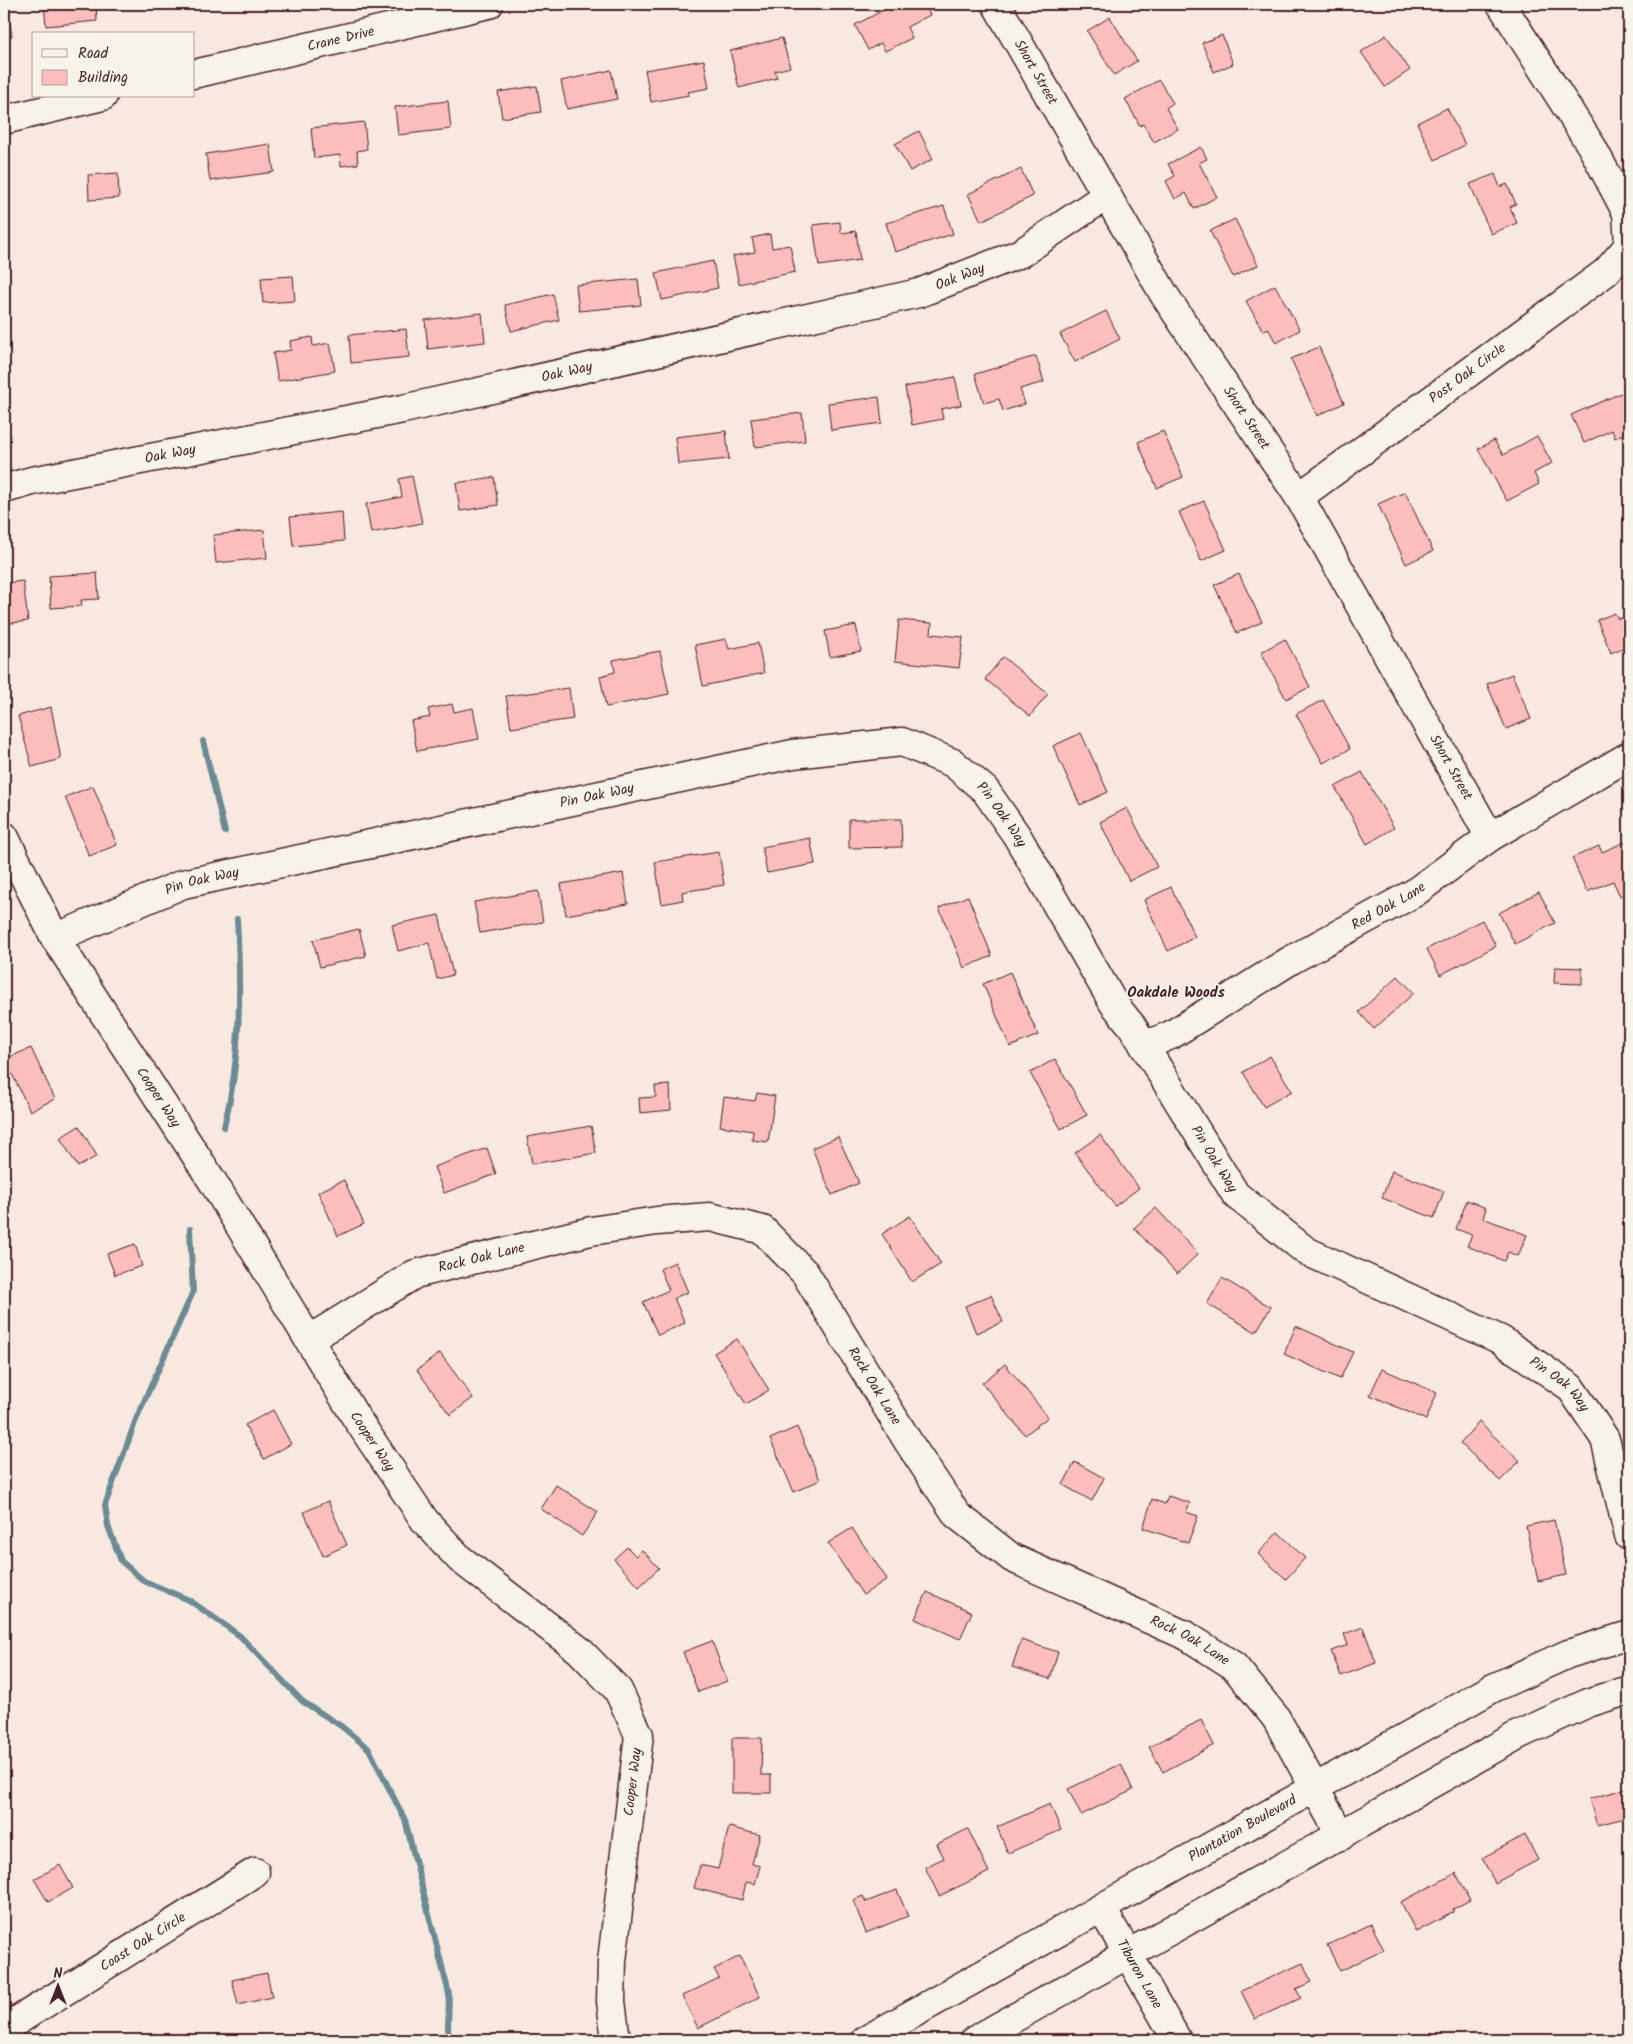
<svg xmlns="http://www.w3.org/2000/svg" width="1633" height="2044" font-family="Kalam,sans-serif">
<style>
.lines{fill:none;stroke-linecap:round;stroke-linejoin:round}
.stream{stroke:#6b8a94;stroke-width:6}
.building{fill:#fbbebc;stroke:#4a1f2b}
.minor-casing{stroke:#4a1f2b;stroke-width:31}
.minor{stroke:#f7f3e8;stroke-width:28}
.labels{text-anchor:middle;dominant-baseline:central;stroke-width:4;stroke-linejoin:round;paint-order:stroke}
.street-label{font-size:14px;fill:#4a1f2b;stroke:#f7f3e8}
.neighbourhood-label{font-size:15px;font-weight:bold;fill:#4a1f2b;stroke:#f7f3e8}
</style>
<rect width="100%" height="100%" fill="#f8e8df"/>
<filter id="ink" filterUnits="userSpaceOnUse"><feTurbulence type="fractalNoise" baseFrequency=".02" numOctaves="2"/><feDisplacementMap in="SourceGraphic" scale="10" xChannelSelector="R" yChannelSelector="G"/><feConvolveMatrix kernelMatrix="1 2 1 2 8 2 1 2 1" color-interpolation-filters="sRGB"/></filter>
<g filter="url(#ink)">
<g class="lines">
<g class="stream">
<path d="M 203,741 L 225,832"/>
<path d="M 224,1127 C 241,1060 241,989 237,919"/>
<path d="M 190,1229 L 193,1292 L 137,1417 L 105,1505 L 108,1526 L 121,1561 L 144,1581 L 189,1600 L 240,1636 L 302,1701 L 341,1726 L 369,1749 L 405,1820 L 449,1994 L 448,2029 L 450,2040"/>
</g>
</g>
<g class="building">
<path d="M 44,4 L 96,4 L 97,21 L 46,26 Z"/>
<path d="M 119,4 L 140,4 L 120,9 Z"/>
<path d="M 895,4 L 925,4 L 930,15 L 907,27 L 912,38 L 885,51 L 881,43 L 868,50 L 855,25 Z"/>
<path d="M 4,6 L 7,6 L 12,36 L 4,38 Z"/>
<path d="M 1110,17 L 1137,61 L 1114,75 L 1087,31 Z"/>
<path d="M 1222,35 L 1233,64 L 1214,72 L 1202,43 Z"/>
<path d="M 1386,35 L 1410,70 L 1385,87 L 1361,52 Z"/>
<path d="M 782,38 L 790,67 L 775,71 L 777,78 L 739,88 L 730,51 Z"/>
<path d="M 704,60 L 709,88 L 688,92 L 689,95 L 651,102 L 645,70 Z"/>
<path d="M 611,70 L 617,99 L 567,109 L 561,81 Z"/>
<path d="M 1159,80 L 1173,103 L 1166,108 L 1178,129 L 1154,142 L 1143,124 L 1140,126 L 1125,99 Z"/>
<path d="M 537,86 L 541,112 L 502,118 L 498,92 Z"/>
<path d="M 448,101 L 451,129 L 398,135 L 395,107 Z"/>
<path d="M 1447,108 L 1465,145 L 1435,160 L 1417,123 Z"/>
<path d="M 364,122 L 367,149 L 357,151 L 358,164 L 341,166 L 340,155 L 314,158 L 311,128 Z"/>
<path d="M 919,131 L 933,159 L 910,171 L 895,144 Z"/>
<path d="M 270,144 L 274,172 L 210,181 L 206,154 Z"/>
<path d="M 1201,147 L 1207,159 L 1199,163 L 1217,197 L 1194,209 L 1186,193 L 1175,199 L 1166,181 L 1175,176 L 1168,164 Z"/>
<path d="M 1021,169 L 1033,196 L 981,221 L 968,194 Z"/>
<path d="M 118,173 L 119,198 L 89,200 L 88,175 Z"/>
<path d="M 1495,174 L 1500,187 L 1507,184 L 1516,204 L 1510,207 L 1517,223 L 1491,234 L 1470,184 Z"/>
<path d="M 944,206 L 953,234 L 895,252 L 886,223 Z"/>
<path d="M 1235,219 L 1258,265 L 1233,277 L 1210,231 Z"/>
<path d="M 840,222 L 841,233 L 856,231 L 860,260 L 819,266 L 813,225 Z"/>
<path d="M 770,234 L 772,248 L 790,245 L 795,272 L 739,284 L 733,256 L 755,252 L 752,238 Z"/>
<path d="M 713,261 L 718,288 L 662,300 L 656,273 Z"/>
<path d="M 293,276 L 295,301 L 263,303 L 261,278 Z"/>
<path d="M 638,279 L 641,305 L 579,311 L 576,285 Z"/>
<path d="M 1275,285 L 1300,330 L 1276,343 L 1268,328 L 1263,331 L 1246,301 Z"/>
<path d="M 553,294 L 559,320 L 511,331 L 505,305 Z"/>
<path d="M 1106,311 L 1120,339 L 1075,362 L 1060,334 Z"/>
<path d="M 482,313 L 485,342 L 428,349 L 425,320 Z"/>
<path d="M 406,329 L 409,357 L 351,363 L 349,335 Z"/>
<path d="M 312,337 L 313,346 L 330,343 L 335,371 L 278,381 L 273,353 L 291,350 L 290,341 Z"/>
<path d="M 1319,347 L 1344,403 L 1317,416 L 1291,359 Z"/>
<path d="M 1036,356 L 1044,382 L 1020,389 L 1025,404 L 1003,411 L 999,399 L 984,403 L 975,374 Z"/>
<path d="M 955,377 L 961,405 L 941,409 L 943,419 L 912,425 L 905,387 Z"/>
<path d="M 1621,393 L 1629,411 L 1629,431 L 1615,438 L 1612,430 L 1584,443 L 1571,415 Z"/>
<path d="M 879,397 L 882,423 L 831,430 L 828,403 Z"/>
<path d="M 802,413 L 805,441 L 755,447 L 751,419 Z"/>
<path d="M 726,431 L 729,459 L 678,464 L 675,437 Z"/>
<path d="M 1163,431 L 1183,477 L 1157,488 L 1138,442 Z"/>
<path d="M 1537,436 L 1552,463 L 1534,473 L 1539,484 L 1507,501 L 1478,449 L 1494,440 L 1503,455 Z"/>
<path d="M 412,476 L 422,523 L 371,533 L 366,504 L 402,497 L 399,479 Z"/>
<path d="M 494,477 L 498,505 L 460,511 L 456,483 Z"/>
<path d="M 1405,492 L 1433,551 L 1406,564 L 1378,504 Z"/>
<path d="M 1204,501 L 1226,550 L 1201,561 L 1179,512 Z"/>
<path d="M 342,512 L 344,541 L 293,546 L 290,517 Z"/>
<path d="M 264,530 L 267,558 L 216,563 L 213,535 Z"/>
<path d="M 97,573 L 99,599 L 81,600 L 82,606 L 51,608 L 49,576 Z"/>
<path d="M 1239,574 L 1262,622 L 1237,633 L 1214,585 Z"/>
<path d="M 4,578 L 5,583 L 23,581 L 28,621 L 4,624 Z"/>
<path d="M 1615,613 L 1618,619 L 1629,615 L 1629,645 L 1611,653 L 1597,620 Z"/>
<path d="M 899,620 L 932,623 L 931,634 L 963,637 L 959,668 L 895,661 Z"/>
<path d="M 856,625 L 861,651 L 830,657 L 825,631 Z"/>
<path d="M 726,639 L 729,649 L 758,643 L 764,673 L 703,686 L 695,645 Z"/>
<path d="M 1285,639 L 1310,687 L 1286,699 L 1261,652 Z"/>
<path d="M 660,651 L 669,694 L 606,707 L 600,676 L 615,672 L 613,660 Z"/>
<path d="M 1003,657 L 1048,694 L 1030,716 L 985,679 Z"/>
<path d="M 1512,674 L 1531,719 L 1506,729 L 1487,684 Z"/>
<path d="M 569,688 L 573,719 L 511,728 L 506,696 Z"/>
<path d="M 1323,700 L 1350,749 L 1323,763 L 1296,714 Z"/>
<path d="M 452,704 L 454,712 L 473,708 L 479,739 L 417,751 L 411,721 L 430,717 L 428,709 Z"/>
<path d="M 51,707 L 61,759 L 32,767 L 18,716 Z"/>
<path d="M 1081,733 L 1108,792 L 1080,805 L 1053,746 Z"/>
<path d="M 1362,772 L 1394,828 L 1367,844 L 1335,787 Z"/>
<path d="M 93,786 L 117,845 L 89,856 L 65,797 Z"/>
<path d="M 1127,808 L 1157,867 L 1129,881 L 1100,822 Z"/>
<path d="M 849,819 L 901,819 L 902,847 L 849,848 Z"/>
<path d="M 810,838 L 815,864 L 767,873 L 762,847 Z"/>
<path d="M 1625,842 L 1629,853 L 1629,892 L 1620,896 L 1613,881 L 1587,892 L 1572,858 L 1599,846 L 1602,852 Z"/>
<path d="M 719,852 L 724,885 L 682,892 L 683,900 L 662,904 L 655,862 Z"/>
<path d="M 623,873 L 628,904 L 566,915 L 561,884 Z"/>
<path d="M 1171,887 L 1195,937 L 1168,951 L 1144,900 Z"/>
<path d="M 538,891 L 543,922 L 480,933 L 474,902 Z"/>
<path d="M 1539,892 L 1555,923 L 1515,944 L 1499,913 Z"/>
<path d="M 968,896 L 992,956 L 964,968 L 939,908 Z"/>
<path d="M 439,915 L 453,975 L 437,979 L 429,943 L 398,951 L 392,925 Z"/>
<path d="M 1482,920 L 1496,946 L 1440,975 L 1427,949 Z"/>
<path d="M 359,929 L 366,956 L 320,967 L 313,940 Z"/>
<path d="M 1555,967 L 1582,968 L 1582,984 L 1554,983 Z"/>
<path d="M 1010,972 L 1038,1035 L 1010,1047 L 983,984 Z"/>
<path d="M 1398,976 L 1414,993 L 1374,1029 L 1359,1012 Z"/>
<path d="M 31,1048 L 55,1099 L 30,1111 L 5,1059 Z"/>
<path d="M 1270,1056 L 1292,1091 L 1264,1107 L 1243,1072 Z"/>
<path d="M 1055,1059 L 1087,1115 L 1061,1129 L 1030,1073 Z"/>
<path d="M 670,1085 L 671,1110 L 640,1113 L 639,1098 L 656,1097 L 655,1086 Z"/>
<path d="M 757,1093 L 775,1096 L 768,1142 L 752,1140 L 753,1131 L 720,1126 L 724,1097 L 755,1101 Z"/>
<path d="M 79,1126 L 97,1156 L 78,1167 L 60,1138 Z"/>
<path d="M 591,1126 L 596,1153 L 532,1164 L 527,1137 Z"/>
<path d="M 1100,1135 L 1139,1188 L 1115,1206 L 1075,1153 Z"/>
<path d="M 838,1137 L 859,1183 L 832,1195 L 812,1148 Z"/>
<path d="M 487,1148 L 496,1174 L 444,1193 L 434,1167 Z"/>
<path d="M 1392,1171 L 1444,1191 L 1434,1218 L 1382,1198 Z"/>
<path d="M 344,1180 L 364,1224 L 338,1236 L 318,1192 Z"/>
<path d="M 1467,1200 L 1486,1208 L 1483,1218 L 1527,1235 L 1518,1256 L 1508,1252 L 1504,1261 L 1467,1246 L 1472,1235 L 1456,1229 Z"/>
<path d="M 1156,1208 L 1198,1254 L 1177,1274 L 1134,1228 Z"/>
<path d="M 910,1216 L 941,1264 L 912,1282 L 882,1234 Z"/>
<path d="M 135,1244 L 142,1266 L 115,1275 L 107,1254 Z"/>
<path d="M 675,1262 L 688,1292 L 674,1298 L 685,1323 L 658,1335 L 643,1302 L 669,1290 L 660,1269 Z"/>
<path d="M 1222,1278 L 1271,1307 L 1256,1332 L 1207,1304 Z"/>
<path d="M 991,1295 L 1003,1322 L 976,1333 L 965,1306 Z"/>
<path d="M 1296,1326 L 1353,1352 L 1340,1379 L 1284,1354 Z"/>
<path d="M 737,1339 L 769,1390 L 746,1404 L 714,1353 Z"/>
<path d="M 440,1353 L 473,1398 L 450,1415 L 417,1370 Z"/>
<path d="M 1005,1364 L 1048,1417 L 1025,1435 L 982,1383 Z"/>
<path d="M 1382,1369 L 1437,1393 L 1426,1420 L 1370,1395 Z"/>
<path d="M 273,1410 L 291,1444 L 264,1459 L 245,1425 Z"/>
<path d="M 1479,1422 L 1520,1461 L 1500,1481 L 1460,1443 Z"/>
<path d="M 797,1427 L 820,1480 L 794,1492 L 770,1439 Z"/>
<path d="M 1075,1462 L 1104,1478 L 1092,1501 L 1063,1485 Z"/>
<path d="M 556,1485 L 598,1512 L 582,1536 L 541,1509 Z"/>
<path d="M 1168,1496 L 1190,1503 L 1186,1512 L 1198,1516 L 1188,1543 L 1143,1528 L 1152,1499 L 1165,1504 Z"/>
<path d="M 328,1501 L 347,1545 L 323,1556 L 304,1512 Z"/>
<path d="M 1554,1520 L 1566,1575 L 1538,1581 L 1526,1526 Z"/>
<path d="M 852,1528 L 887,1579 L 863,1595 L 828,1543 Z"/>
<path d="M 1278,1532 L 1305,1558 L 1286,1579 L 1258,1554 Z"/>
<path d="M 627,1547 L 636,1556 L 642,1550 L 659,1568 L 639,1587 L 614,1559 Z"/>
<path d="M 927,1592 L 972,1612 L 960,1639 L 915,1619 Z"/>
<path d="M 1363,1627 L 1376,1663 L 1341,1676 L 1331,1651 L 1348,1645 L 1344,1634 Z"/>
<path d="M 1021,1640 L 1058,1652 L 1050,1679 L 1012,1667 Z"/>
<path d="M 712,1641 L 727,1681 L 698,1692 L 683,1652 Z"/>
<path d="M 1201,1720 L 1214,1745 L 1163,1772 L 1149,1747 Z"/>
<path d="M 732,1738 L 762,1738 L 761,1775 L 771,1775 L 771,1793 L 732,1793 Z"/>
<path d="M 1121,1764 L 1133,1790 L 1081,1815 L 1068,1789 Z"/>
<path d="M 1629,1788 L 1629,1817 L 1597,1825 L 1589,1799 Z"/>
<path d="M 1050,1804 L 1061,1830 L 1008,1853 L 997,1827 Z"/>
<path d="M 729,1827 L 760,1835 L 752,1864 L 760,1866 L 755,1884 L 746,1882 L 742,1900 L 694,1888 L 700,1865 L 718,1869 Z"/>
<path d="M 968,1829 L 989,1872 L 939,1896 L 925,1867 L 944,1858 L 937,1844 Z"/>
<path d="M 1525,1835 L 1538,1860 L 1495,1883 L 1482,1858 Z"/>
<path d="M 60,1865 L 73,1888 L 48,1902 L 34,1879 Z"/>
<path d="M 1456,1873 L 1470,1900 L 1453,1909 L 1454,1912 L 1416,1932 L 1401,1902 Z"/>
<path d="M 897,1890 L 908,1916 L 866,1933 L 853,1900 L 863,1896 L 866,1902 Z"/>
<path d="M 1371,1924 L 1384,1950 L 1340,1971 L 1327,1945 Z"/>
<path d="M 740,1956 L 760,1997 L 698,2028 L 682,1996 L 719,1978 L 714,1969 Z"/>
<path d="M 1303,1963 L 1311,1982 L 1296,1989 L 1301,1998 L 1255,2019 L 1241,1991 Z"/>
<path d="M 267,1973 L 272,1997 L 238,2005 L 232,1980 Z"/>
</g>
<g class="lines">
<defs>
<g id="minor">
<path id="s1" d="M 996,4 L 1165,296 L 1299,497 L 1490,837"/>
<path d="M 1501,4 L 1592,147 L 1627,213 L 1629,244"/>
<path id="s2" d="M 194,74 L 489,4"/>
<path d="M 4,120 L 103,96"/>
<path id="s3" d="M 4,489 L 32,481 L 403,409 L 919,293 L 1021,253 L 1107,195"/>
<path id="s4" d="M 1299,497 L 1606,272 L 1629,245"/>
<path id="s5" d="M 4,836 L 55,938 L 213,1182 L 355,1416 L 425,1521 L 460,1559 L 579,1650 L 618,1690 L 639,1735 L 612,1961 L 611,2001 L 616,2040"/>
<path id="s6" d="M 55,938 L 183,884 L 793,754 L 902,742 L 953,763 L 985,790 L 1017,836 L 1114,1004 L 1132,1026 L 1236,1195 L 1306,1251 L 1501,1340 L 1570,1387 L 1605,1439 L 1629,1536"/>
<path id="s7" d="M 1144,1046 L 1171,1035 L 1291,960 L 1414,893 L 1490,837 L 1629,756"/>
<path id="s8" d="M 310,1339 L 415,1274 L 591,1231 L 657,1221 L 710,1217 L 763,1230 L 805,1273 L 909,1443 L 957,1515 L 1012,1558 L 1187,1636 L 1234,1666 L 1276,1718 L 1341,1836"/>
<path id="s9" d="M 1102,1909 L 1177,2040"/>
<path id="s10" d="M 4,2029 L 255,1872"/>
<path id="s11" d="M 866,2040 L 1493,1688 L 1568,1654 L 1629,1635"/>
<path d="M 975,2040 L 1518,1735 L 1588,1703 L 1629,1690"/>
</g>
</defs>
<use href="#minor" class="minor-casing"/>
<use href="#minor" class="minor"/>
</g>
</g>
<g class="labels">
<g class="street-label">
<text stroke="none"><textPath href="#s2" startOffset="151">Crane Drive</textPath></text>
<text stroke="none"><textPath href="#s1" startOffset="79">Short Street</textPath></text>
<text stroke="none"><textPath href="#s3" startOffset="980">Oak Way</textPath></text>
<text stroke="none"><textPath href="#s3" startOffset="575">Oak Way</textPath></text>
<text stroke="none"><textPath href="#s4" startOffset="209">Post Oak Circle</textPath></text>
<text stroke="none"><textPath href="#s1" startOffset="484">Short Street</textPath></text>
<text stroke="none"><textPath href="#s3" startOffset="170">Oak Way</textPath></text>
<text stroke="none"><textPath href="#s1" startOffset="889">Short Street</textPath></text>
<text stroke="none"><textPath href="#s6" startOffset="562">Pin Oak Way</textPath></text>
<text stroke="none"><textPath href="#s6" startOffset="999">Pin Oak Way</textPath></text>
<text stroke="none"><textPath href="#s6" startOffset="158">Pin Oak Way</textPath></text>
<text stroke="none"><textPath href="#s7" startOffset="282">Red Oak Lane</textPath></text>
<text stroke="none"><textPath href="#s5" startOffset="304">Cooper Way</textPath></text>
<text stroke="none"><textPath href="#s6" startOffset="1404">Pin Oak Way</textPath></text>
<text stroke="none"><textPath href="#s8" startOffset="192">Rock Oak Lane</textPath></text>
<text stroke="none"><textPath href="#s6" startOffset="1824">Pin Oak Way</textPath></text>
<text stroke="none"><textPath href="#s8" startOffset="672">Rock Oak Lane</textPath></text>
<text stroke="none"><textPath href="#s5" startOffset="709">Cooper Way</textPath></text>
<text stroke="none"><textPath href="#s8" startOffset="1091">Rock Oak Lane</textPath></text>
<text transform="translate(633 1782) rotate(-83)">Cooper Way</text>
<text stroke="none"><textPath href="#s11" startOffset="432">Plantation Boulevard</textPath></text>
<text stroke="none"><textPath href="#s10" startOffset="164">Coast Oak Circle</textPath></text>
<text stroke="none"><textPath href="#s9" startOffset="75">Tiburon Lane</textPath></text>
</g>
<g class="neighbourhood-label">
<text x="1176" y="993">Oakdale Woods</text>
</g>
</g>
<rect width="1633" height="2044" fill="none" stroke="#f7f3e8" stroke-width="20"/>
<rect x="10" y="10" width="1613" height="2024" fill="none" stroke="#4a1f2b" stroke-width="2" filter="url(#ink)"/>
<rect x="32" y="32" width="162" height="65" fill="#f7f3e8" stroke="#b29e9c"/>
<rect x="42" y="49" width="25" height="8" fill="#f7f3e8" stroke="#b29e9c"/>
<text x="78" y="58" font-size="15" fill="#4a1f2b">Road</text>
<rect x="42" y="70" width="25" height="15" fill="#fbbebc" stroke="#b29e9c"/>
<text x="78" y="82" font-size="15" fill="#4a1f2b">Building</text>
<g transform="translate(58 1986)" stroke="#f7f3e8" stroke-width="4" paint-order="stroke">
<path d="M0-4L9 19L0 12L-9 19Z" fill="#4a1f2b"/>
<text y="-8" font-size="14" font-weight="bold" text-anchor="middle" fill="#4a1f2b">N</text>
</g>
</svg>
